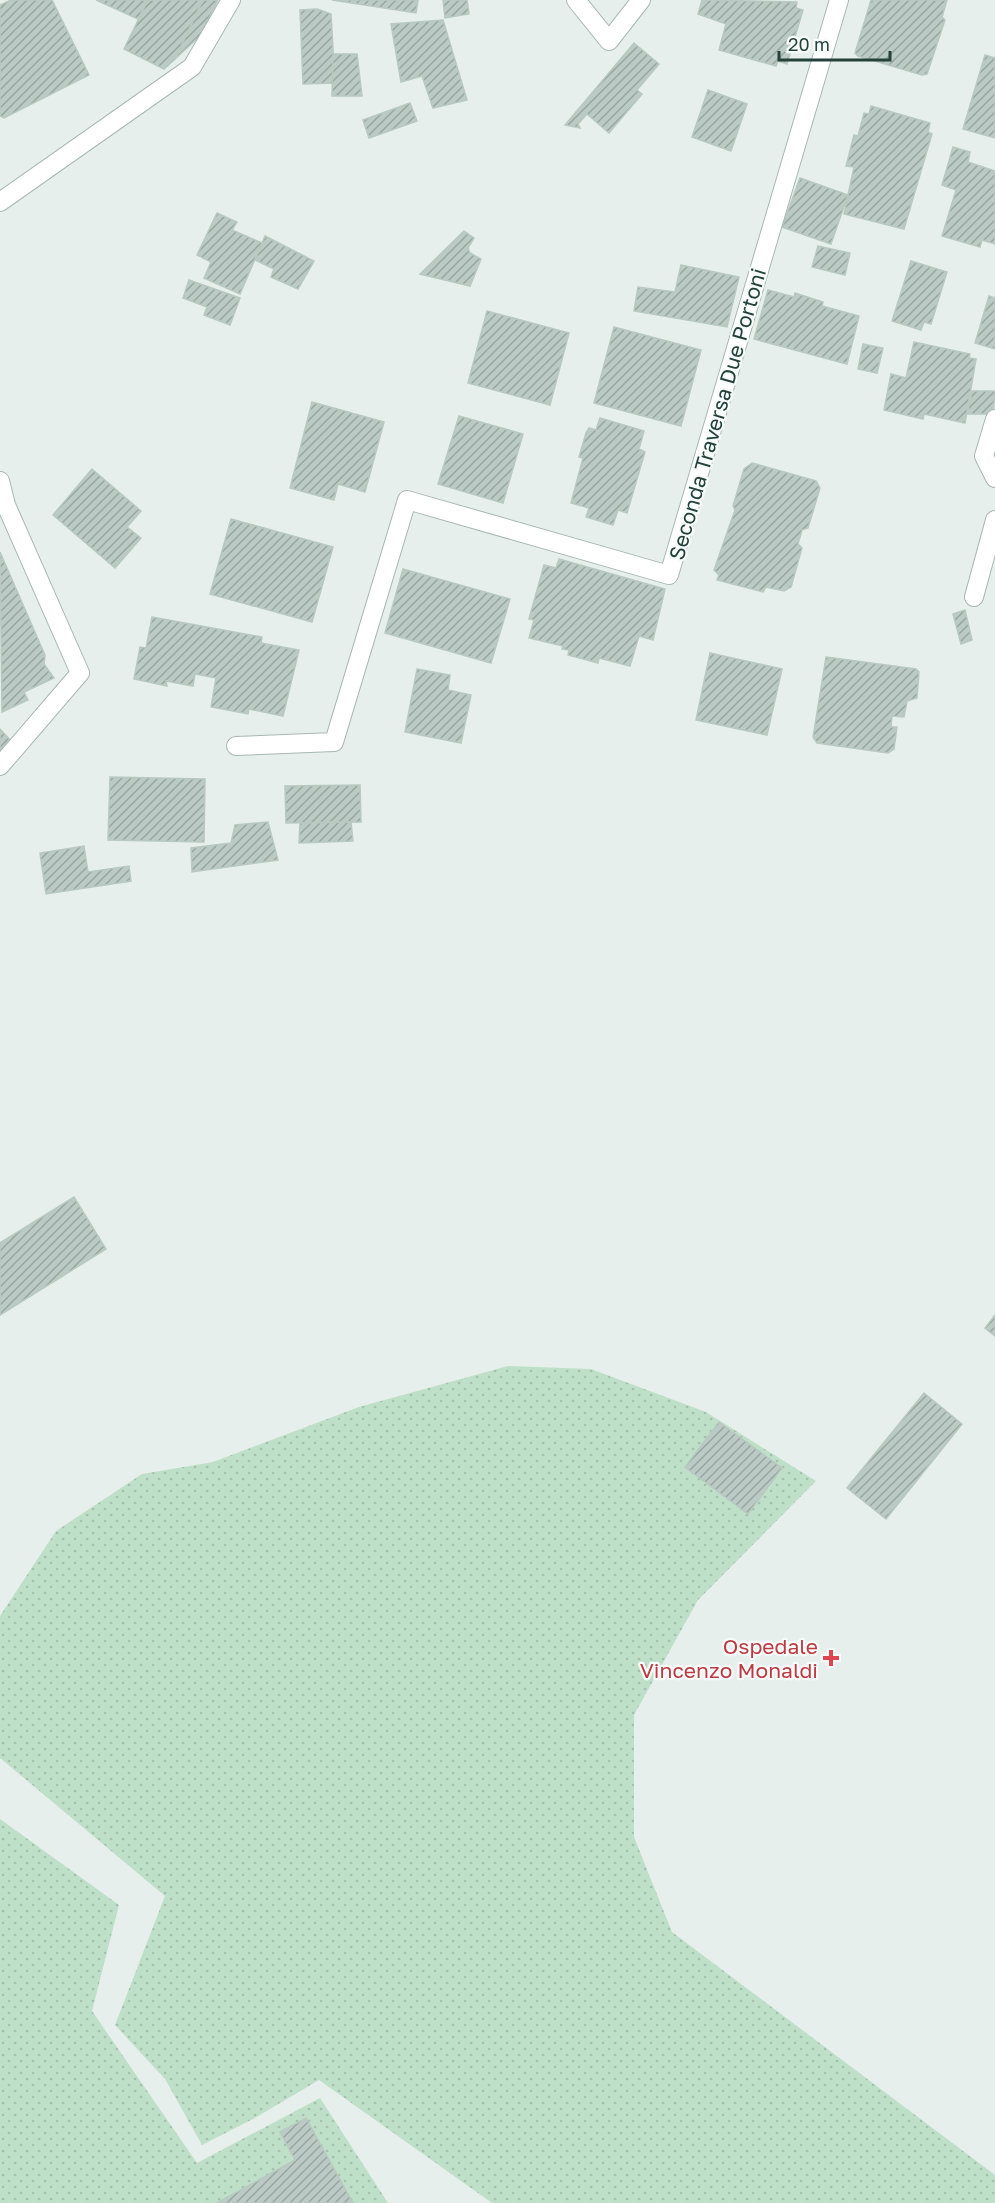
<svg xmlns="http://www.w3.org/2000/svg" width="995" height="2203" font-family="'Golos Text',sans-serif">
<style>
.grass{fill:url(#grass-dots)}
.building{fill:url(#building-hatch);stroke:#b8c9c2;stroke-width:1.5}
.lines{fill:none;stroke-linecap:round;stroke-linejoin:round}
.minor-casing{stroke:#a8b8b2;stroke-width:20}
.minor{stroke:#fff;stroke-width:18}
.health-dot{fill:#e0444e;stroke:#f7fbf9;stroke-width:2}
.labels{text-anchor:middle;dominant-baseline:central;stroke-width:4.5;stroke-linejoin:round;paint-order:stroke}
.street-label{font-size:21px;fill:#24423a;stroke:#f7fbf9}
.health-label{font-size:21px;fill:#be3a42;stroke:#f7fbf9;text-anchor:end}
</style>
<defs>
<pattern id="grass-dots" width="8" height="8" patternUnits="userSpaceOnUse" patternTransform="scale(1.5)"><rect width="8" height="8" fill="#bfe0c8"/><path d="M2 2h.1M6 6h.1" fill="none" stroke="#a4c1ad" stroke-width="1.8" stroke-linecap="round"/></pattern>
<pattern id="building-hatch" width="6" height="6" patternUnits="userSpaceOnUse" patternTransform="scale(1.5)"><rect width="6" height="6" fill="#bbcac4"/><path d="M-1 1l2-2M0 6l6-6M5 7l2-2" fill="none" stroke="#98a6a0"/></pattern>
</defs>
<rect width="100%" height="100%" fill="#e6efeb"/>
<g class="grass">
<path d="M 508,1366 L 591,1369 L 706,1412 L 816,1481 L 698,1600 L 634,1715 L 634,1837 L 672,1932 L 995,2175 L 995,2203 L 492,2203 L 319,2080 L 253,2119 L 202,2145 L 165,2079 L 115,2025 L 165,1896 L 0,1758 L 0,1616 L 56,1531 L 142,1474 L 213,1462 L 359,1407 Z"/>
<path d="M 0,1819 L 119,1905 L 92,2011 L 197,2163 L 320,2098 L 388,2203 L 0,2203 Z"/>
</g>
<g class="building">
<path d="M 11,0 L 52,0 L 89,75 L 4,118 L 0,116 L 0,5 Z"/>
<path d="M 96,0 L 148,0 L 138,19 Z"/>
<path d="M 148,0 L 203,0 L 175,59 L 164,69 L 124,49 Z"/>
<path d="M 203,0 L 218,0 L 201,35 L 175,59 Z"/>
<path d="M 332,0 L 418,0 L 416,13 Z"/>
<path d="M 443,0 L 467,0 L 469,14 L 445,18 Z"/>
<path d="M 702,0 L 797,2 L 796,8 L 803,10 L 787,64 L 778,61 L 776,66 L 719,50 L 726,24 L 698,14 Z"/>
<path d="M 871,0 L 947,0 L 942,17 L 945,20 L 927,74 L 922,75 L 858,56 L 855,53 Z"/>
<path d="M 317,9 L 331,14 L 335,83 L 303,84 L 300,10 Z"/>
<path d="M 443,20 L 467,100 L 433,108 L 422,76 L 401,82 L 391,24 Z"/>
<path d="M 634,43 L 659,64 L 637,90 L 642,94 L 609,133 L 587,114 L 578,124 L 580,128 L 565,125 Z"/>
<path d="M 333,54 L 357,54 L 362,96 L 332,96 Z"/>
<path d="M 985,55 L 995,58 L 995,138 L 963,129 Z"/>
<path d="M 708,90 L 747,104 L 731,151 L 692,137 Z"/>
<path d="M 410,103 L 417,121 L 369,138 L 363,120 Z"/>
<path d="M 871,106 L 930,123 L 928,132 L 932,134 L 904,229 L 844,214 L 854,167 L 846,166 L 854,135 L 858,136 L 864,113 L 869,114 Z"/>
<path d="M 953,147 L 970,152 L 968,162 L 995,171 L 995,244 L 982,240 L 980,247 L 942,236 L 956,190 L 942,185 Z"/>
<path d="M 800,178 L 848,195 L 831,244 L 782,227 Z"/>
<path d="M 217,213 L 237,222 L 232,230 L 262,243 L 240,294 L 204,278 L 211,262 L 197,255 Z"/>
<path d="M 464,231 L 474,238 L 468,248 L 470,253 L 481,259 L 470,286 L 420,274 Z"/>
<path d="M 265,236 L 314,261 L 298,289 L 271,277 L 274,269 L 255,260 Z"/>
<path d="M 818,246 L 850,253 L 845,275 L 812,267 Z"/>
<path d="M 911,261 L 947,272 L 931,324 L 924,322 L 921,330 L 892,321 Z"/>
<path d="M 681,265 L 739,277 L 727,327 L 634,311 L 638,287 L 675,292 Z"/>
<path d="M 189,280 L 240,298 L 230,325 L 204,315 L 207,307 L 183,298 Z"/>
<path d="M 768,290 L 794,297 L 795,293 L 823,302 L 822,306 L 859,316 L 847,364 L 754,339 Z"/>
<path d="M 989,296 L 995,298 L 995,349 L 975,343 Z"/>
<path d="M 487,311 L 569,333 L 550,405 L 468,383 Z"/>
<path d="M 614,327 L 701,350 L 681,426 L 594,403 Z"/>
<path d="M 914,342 L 970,354 L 969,358 L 976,359 L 965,423 L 924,414 L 923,419 L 884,410 L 891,374 L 906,378 Z"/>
<path d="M 863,344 L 883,348 L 877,373 L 858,369 Z"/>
<path d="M 972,391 L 995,391 L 993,414 L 967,414 Z"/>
<path d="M 312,402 L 384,422 L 365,492 L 338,484 L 334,500 L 290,488 Z"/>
<path d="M 459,416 L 523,434 L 503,503 L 438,484 Z"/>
<path d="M 600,418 L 644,431 L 639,449 L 645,452 L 627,513 L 618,510 L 613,525 L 586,517 L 589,508 L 571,503 L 583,458 L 579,457 L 586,433 L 589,428 L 596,430 Z"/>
<path d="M 752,463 L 816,481 L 820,488 L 808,528 L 802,530 L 798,544 L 802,548 L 791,587 L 784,591 L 766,587 L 763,592 L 717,580 L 719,575 L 714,570 L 735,510 L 733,506 L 744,469 Z"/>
<path d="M 92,469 L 141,511 L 127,527 L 141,538 L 115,568 L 53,515 Z"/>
<path d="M 231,519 L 333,547 L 312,622 L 210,594 Z"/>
<path d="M 0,552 L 45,655 L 44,664 L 54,678 L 24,692 L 28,700 L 2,712 Z"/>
<path d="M 559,559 L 665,589 L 653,640 L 639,636 L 630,666 L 599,658 L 598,663 L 568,655 L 569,650 L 562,649 L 563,646 L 529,638 L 534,620 L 529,619 L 544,565 L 556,568 Z"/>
<path d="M 403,569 L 510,599 L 491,663 L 385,633 Z"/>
<path d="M 965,610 L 972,640 L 961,644 L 953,614 Z"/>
<path d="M 152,617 L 262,637 L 261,643 L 299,650 L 283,716 L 249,709 L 248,714 L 211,707 L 216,678 L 195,674 L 193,686 L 166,681 L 167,686 L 134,679 L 140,647 L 146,648 Z"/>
<path d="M 710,653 L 782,669 L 767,735 L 696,720 Z"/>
<path d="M 826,657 L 916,669 L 919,672 L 917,698 L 907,701 L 904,717 L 892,716 L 891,727 L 897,727 L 894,749 L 888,753 L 817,743 L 813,737 Z"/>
<path d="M 417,669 L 450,675 L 448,690 L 471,695 L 461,743 L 405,732 Z"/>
<path d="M 0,729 L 13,743 L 0,755 Z"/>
<path d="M 110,777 L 205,779 L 204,842 L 108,840 Z"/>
<path d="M 360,785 L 361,822 L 286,823 L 285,786 Z"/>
<path d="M 268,822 L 278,860 L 192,872 L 191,848 L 231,843 L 235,825 Z"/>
<path d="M 351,822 L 353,841 L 299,843 L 300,823 Z"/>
<path d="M 84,846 L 88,872 L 129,866 L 131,881 L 46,894 L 40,853 Z"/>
<path d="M 74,1197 L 106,1249 L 0,1315 L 0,1243 Z"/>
<path d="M 995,1315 L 995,1336 L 985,1328 Z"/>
<path d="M 924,1393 L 962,1424 L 886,1519 L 847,1488 Z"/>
<path d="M 719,1422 L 782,1468 L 748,1514 L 685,1467 Z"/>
<path d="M 306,2118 L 353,2203 L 217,2203 L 295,2160 L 280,2132 Z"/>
</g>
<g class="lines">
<defs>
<g id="minor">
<path d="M 576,0 L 609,41 L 641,0"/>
<path d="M 0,202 L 192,67 L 231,0"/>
<path d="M 995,419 L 984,456 L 995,478"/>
<path d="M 0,481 L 6,505 L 80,673 L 0,766"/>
<path d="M 974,597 L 995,520"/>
<path d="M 236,746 L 334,742 L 407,500 L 669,575 L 839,0"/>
</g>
</defs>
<use href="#minor" class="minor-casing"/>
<use href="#minor" class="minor"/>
</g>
<path class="health-dot" d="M828 1649h6v6h6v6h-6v6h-6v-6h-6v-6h6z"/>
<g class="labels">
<g class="street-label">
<text transform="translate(717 414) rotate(-74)">Seconda Traversa Due Portoni</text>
</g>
<g class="health-label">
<text x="818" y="1646">Ospedale<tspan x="818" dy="24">Vincenzo Monaldi</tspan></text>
</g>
</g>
<path d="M779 51v9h111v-9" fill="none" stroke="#24423a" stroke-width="3"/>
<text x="788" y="51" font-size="18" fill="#24423a" stroke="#f7fbf9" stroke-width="4.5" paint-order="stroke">20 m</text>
</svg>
